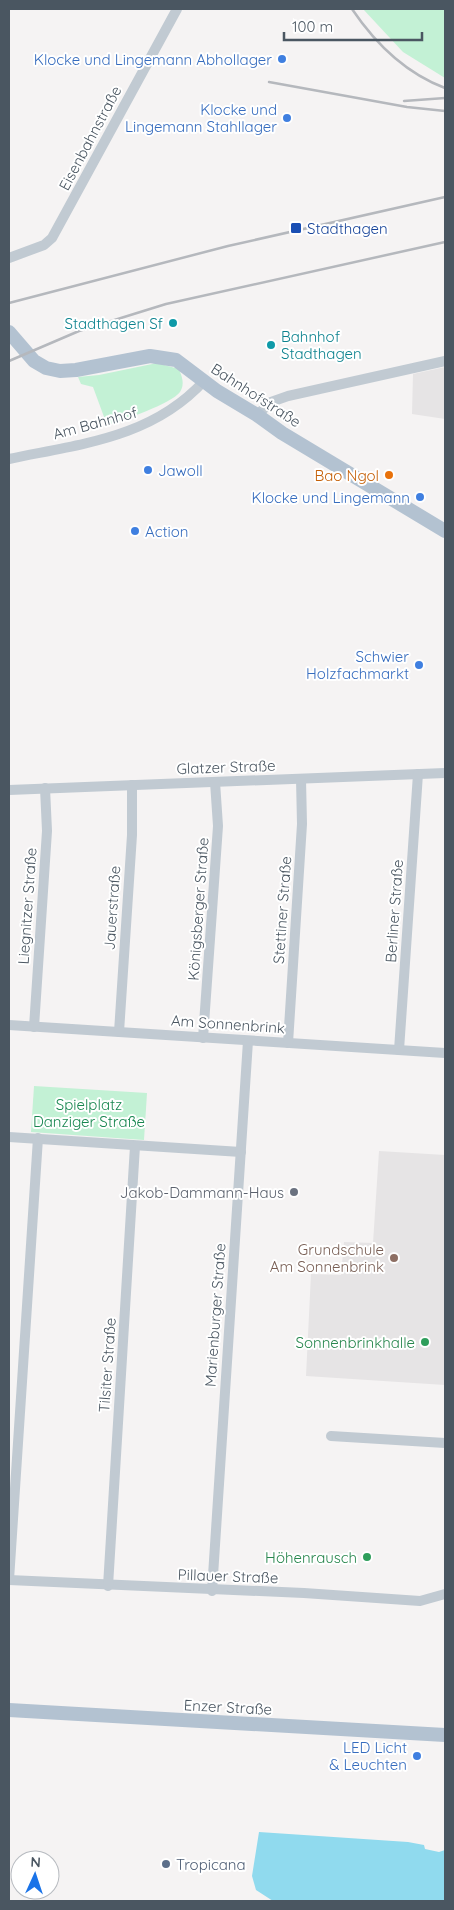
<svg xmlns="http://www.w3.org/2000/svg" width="454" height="1910" font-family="Quicksand,sans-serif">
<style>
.education{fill:#e6e4e5}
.green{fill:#c3f1d5}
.water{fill:#90daee}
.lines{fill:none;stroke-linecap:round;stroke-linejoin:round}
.minor{stroke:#c1cad2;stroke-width:10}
.major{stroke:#b3c2d1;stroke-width:14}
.rail{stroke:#b5b8bd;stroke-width:2.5}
.shop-dot{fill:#3f7fe0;stroke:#fff;stroke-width:2}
.transit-dot{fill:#1a4fb4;stroke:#fff;stroke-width:2}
.culture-dot{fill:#0f9aa8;stroke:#fff;stroke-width:2}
.food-dot{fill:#e8710a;stroke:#fff;stroke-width:2}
.worship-dot{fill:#6b7280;stroke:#fff;stroke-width:2}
.education-dot{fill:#8d6e63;stroke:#fff;stroke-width:2}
.leisure-dot{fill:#2e9e5b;stroke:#fff;stroke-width:2}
.service-dot{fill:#5c6f8a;stroke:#fff;stroke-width:2}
.labels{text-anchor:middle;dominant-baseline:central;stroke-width:4;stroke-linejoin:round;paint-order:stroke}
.shop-label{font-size:15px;fill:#366cbe;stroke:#fff;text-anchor:end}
.street-label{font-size:15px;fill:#4a5661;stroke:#fff}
.transit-label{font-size:15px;fill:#164399;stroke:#fff;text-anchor:start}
.culture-label{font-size:15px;fill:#0d838f;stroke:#fff;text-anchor:end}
.food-label{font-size:15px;fill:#c56008;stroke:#fff;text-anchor:end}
.park-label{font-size:15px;fill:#17864f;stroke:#fff}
.worship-label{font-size:15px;fill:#5b616d;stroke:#fff;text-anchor:end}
.education-label{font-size:15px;fill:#785e54;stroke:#fff;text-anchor:end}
.leisure-label{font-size:15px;fill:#27864d;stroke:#fff;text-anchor:end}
.service-label{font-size:15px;fill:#4e5e75;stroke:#fff;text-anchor:start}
</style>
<rect width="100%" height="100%" fill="#f5f3f3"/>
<g class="education">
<path d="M 445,367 L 445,419 L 412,414 L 413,374 Z"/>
<path d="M 379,1151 L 445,1155 L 445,1385 L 306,1376 L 311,1274 L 341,1275 L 344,1242 L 373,1243 Z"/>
</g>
<g class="green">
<path d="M 363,9 L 445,9 L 445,78 L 403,52 Z"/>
<path d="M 157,363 L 179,369 C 182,377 185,384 180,392 C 171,404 123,420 107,425 L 93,387 L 81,384 L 78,377 L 99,375 Z"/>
<path d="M 34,1086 L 147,1093 L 144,1140 L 31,1132 Z"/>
</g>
<path class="water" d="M 259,1832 L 408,1842 L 424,1845 L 425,1849 L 439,1852 L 445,1850 L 445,1901 L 273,1901 L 256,1890 L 252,1876 Z"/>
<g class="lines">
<g class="minor">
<path d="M 9,258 L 44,245 L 52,238 L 177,9"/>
<path d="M 257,415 L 271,402 L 288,396 L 445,361"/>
<path d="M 9,459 C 80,444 152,438 204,381"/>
<path d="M 9,790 L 445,773"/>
<path d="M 9,1025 L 445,1053"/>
<path d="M 34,1027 L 47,831 L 45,788"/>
<path d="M 119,1032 L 132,835 L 132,785"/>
<path d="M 203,1038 L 218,826 L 215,782"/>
<path d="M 288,1043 L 302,824 L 301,779"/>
<path d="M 399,1050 L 418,774"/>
<path d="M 9,1137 L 241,1152"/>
<path d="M 331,1436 L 445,1443"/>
<path d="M 9,1580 L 38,1138"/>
<path d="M 9,1580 L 304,1593 L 420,1601 L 445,1594"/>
<path d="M 108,1586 L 135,1146"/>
<path d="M 212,1591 L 248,1041"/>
</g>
<g class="major">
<path d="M 9,332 L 34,361 L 46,368 L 60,371 L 76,370 L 150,356 L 176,360 L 217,391 L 257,415 L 282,433 L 445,531"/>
<path d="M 9,1710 L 445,1735"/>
</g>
<g class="rail">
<path d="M 352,9 C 375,43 405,73 445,88"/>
<path d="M 269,82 L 407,107 L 445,111"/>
<path d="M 404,101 L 445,98"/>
<path d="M 9,303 L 228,246 L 445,197"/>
<path d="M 9,361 L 79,331 L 166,304 L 445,242"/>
</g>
</g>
<g class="shop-dot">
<circle cx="282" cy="59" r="5"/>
<circle cx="287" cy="118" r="5"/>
<circle cx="148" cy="470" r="5"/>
<circle cx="420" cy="497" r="5"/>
<circle cx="135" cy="531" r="5"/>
<circle cx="419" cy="665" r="5"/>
<circle cx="417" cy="1756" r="5"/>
</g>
<rect class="transit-dot" x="290" y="222" width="12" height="12" rx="2.5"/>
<g class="culture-dot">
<circle cx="173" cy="323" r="5"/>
<circle cx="271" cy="345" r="5"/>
</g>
<circle class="food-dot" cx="389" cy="475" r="5"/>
<circle class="worship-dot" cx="294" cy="1192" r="5"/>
<circle class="education-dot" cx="394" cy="1258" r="5"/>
<g class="leisure-dot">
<circle cx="425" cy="1342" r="5"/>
<circle cx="367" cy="1557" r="5"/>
</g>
<circle class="service-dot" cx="166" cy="1864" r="5"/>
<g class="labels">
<g class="shop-label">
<text x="272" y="59">Klocke und Lingemann Abhollager</text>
<text x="277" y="109">Klocke und<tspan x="277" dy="17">Lingemann Stahllager</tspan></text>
<text x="158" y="470" text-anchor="start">Jawoll</text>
<text x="410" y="497">Klocke und Lingemann</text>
<text x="145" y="531" text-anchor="start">Action</text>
<text x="409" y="656">Schwier<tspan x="409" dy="17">Holzfachmarkt</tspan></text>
<text x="407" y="1747">LED Licht<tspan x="407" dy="17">&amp; Leuchten</tspan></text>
</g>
<g class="street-label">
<text transform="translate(90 138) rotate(-62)">Eisenbahnstraße</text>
<text transform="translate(256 395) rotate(33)">Bahnhofstraße</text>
<text transform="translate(95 423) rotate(-15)">Am Bahnhof</text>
<text transform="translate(226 767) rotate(-2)">Glatzer Straße</text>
<text transform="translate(27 906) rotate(-86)">Liegnitzer Straße</text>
<text transform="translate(112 908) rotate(-86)">Jauerstraße</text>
<text transform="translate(198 909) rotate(-86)">Königsberger Straße</text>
<text transform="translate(282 910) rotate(-86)">Stettiner Straße</text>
<text transform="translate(394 911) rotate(-86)">Berliner Straße</text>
<text transform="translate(228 1024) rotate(4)">Am Sonnenbrink</text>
<text transform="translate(215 1315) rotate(-86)">Marienburger Straße</text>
<text transform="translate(107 1365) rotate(-86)">Tilsiter Straße</text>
<text transform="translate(228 1576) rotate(2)">Pillauer Straße</text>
<text transform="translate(228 1707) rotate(3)">Enzer Straße</text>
</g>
<g class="transit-label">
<text x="307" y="228">Stadthagen</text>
</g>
<g class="culture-label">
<text x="163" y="323">Stadthagen Sf</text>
<text x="281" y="336" text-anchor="start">Bahnhof<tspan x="281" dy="17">Stadthagen</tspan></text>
</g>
<g class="food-label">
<text x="379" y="475">Bao Ngol</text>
</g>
<g class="park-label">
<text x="89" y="1104">Spielplatz<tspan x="89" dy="17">Danziger Straße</tspan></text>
</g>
<g class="worship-label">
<text x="284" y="1192">Jakob-Dammann-Haus</text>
</g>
<g class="education-label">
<text x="384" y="1249">Grundschule<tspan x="384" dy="17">Am Sonnenbrink</tspan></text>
</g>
<g class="leisure-label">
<text x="415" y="1342">Sonnenbrinkhalle</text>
<text x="357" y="1557">Höhenrausch</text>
</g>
<g class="service-label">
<text x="176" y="1864">Tropicana</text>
</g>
</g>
<rect width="454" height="1910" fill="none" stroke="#4a5661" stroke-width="20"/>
<g transform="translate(35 1875) rotate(3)"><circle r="24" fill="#ffffff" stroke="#b7bbc0"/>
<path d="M0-4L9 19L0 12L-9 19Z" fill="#1a73e8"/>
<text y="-8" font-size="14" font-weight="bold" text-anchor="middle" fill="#4a5661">N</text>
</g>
<path d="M284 32v8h138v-8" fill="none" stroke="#4a5661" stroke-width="2.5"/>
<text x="292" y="32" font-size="15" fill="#4a5661" stroke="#ffffff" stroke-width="4" paint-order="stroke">100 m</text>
</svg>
